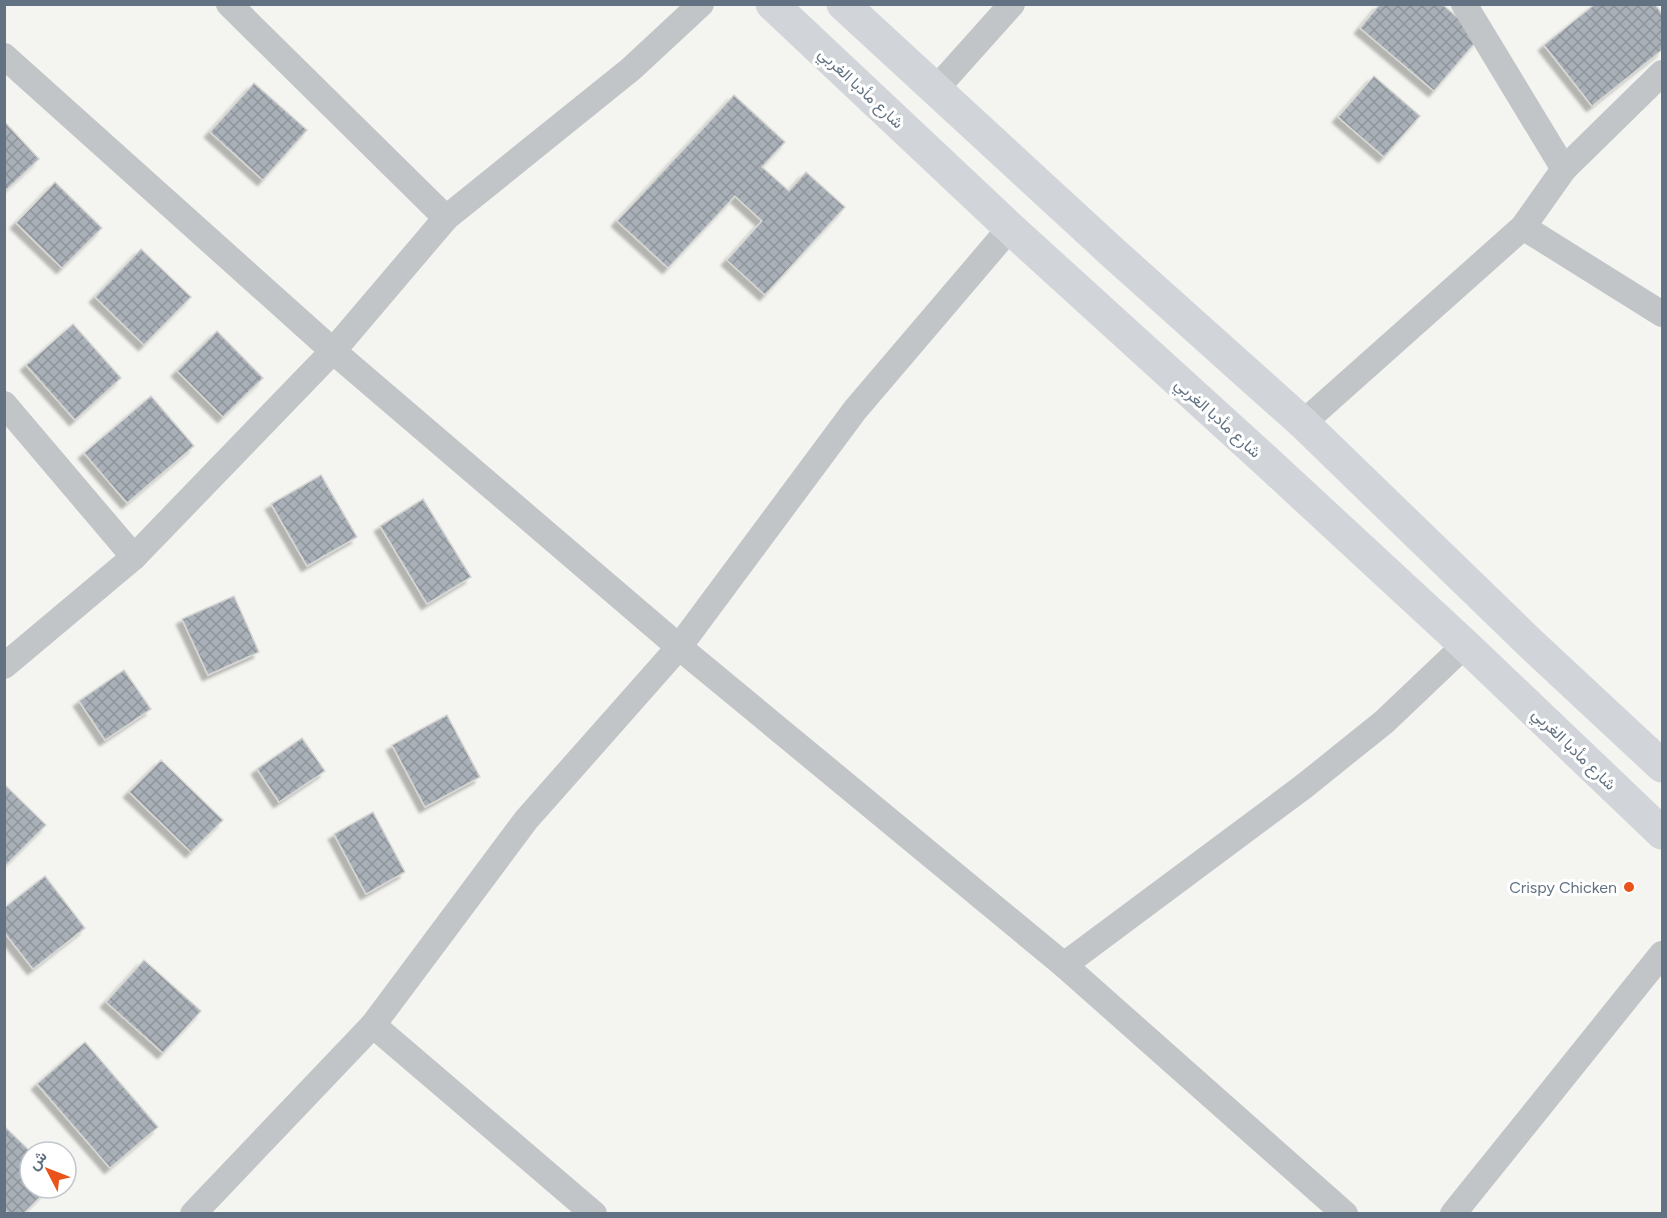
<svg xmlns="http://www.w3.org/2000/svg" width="1667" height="1218" font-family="Figtree,Vazirmatn,sans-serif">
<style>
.building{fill:url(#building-cross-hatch);stroke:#d5d5d3;stroke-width:1.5;filter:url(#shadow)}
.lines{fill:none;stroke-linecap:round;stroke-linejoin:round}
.minor{stroke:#c1c5c8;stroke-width:26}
.primary{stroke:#d1d5da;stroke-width:33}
.poi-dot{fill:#ea531a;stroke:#fff;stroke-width:2}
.labels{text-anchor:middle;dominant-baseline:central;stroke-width:6;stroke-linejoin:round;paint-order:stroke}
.street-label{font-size:16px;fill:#627282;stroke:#fff}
.poi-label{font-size:16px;fill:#627282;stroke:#fff;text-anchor:end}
</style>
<defs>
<pattern id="building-cross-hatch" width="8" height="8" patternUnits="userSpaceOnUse" patternTransform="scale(1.5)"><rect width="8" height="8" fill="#a9b0b7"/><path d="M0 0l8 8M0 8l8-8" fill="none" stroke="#8d949a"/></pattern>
<filter id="shadow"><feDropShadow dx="-5.5" dy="5.5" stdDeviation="1.5" flood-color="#0004"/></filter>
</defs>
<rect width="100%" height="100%" fill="#f4f4f0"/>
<g class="building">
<path d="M 1380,4 L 1442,4 L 1480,37 L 1434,91 L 1360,28 Z"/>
<path d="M 1595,4 L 1655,4 L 1662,14 L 1662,50 L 1592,106 L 1544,45 Z"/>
<path d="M 1374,76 L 1420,116 L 1384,157 L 1338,117 Z"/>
<path d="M 254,83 L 307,130 L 263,180 L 210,132 Z"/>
<path d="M 734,95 L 785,142 L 762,167 L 789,191 L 806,172 L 845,207 L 765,295 L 727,260 L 762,221 L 735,196 L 668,268 L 617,221 Z"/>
<path d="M 4,121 L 39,159 L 4,192 Z"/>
<path d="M 55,182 L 102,228 L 62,268 L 16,223 Z"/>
<path d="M 141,249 L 191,297 L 144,345 L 95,297 Z"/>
<path d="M 73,324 L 121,378 L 75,420 L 26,365 Z"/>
<path d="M 217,331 L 263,378 L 223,417 L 177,371 Z"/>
<path d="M 151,396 L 194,446 L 127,503 L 84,453 Z"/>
<path d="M 321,475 L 357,537 L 307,566 L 271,504 Z"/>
<path d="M 423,499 L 471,577 L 427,604 L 380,526 Z"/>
<path d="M 234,596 L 259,652 L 208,675 L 182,619 Z"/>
<path d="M 124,670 L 151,709 L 105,740 L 79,701 Z"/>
<path d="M 447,715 L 480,777 L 425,807 L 392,745 Z"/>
<path d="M 302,738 L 325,771 L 279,802 L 257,769 Z"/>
<path d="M 161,760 L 223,820 L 191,852 L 129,792 Z"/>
<path d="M 4,784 L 46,825 L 4,867 Z"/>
<path d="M 373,812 L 405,872 L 366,894 L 334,834 Z"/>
<path d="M 45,876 L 85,928 L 33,969 L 4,932 L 4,908 Z"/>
<path d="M 144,960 L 201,1011 L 163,1053 L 106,1002 Z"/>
<path d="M 85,1042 L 158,1127 L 110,1168 L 37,1084 Z"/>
<path d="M 4,1126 L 31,1152 L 30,1188 L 49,1188 L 23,1214 L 9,1214 L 4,1209 Z"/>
</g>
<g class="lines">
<g class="minor">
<path d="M 229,4 L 446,218"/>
<path d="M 1464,4 L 1564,169"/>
<path d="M 4,56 L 333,351 L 679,647 L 1064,965 L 1345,1214"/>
<path d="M 935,90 L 1012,4"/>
<path d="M 1523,227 L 1662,314"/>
<path d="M 4,404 L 134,557"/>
<path d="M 1303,423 L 1523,227 L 1564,169 L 1662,73"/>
<path d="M 4,666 L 134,557 L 333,351 L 446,218 L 631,69 L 701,4"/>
<path d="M 1064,965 L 1303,787 L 1384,722 L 1465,645"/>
<path d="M 373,1025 L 594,1214"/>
<path d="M 193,1214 L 373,1025 L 526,820 L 679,647 L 855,410 L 1010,228"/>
<path d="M 1453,1214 L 1662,954"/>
</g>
<g class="primary">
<path d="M 772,4 L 1010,228 L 1264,459 L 1465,645 L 1662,833"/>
<path d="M 843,4 L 1111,251 L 1303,423 L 1529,642 L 1662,766"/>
</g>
</g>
<circle class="poi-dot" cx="1629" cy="887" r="6"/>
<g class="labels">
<g class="street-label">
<text transform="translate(861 88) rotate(43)">شارع مأدبا الغربي</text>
<text transform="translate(1218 418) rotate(42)">شارع مأدبا الغربي</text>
<text transform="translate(1574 749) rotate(44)">شارع مأدبا الغربي</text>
</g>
<g class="poi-label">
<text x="1617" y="887">Crispy Chicken</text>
</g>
</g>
<rect width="1667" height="1218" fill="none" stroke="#627282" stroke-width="12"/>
<g transform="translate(48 1170) rotate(312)"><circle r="28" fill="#ffffff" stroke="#c0c7cd" stroke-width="1.5"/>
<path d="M0-4.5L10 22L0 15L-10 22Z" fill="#ea531a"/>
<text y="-9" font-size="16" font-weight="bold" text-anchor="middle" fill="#627282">ش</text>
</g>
</svg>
